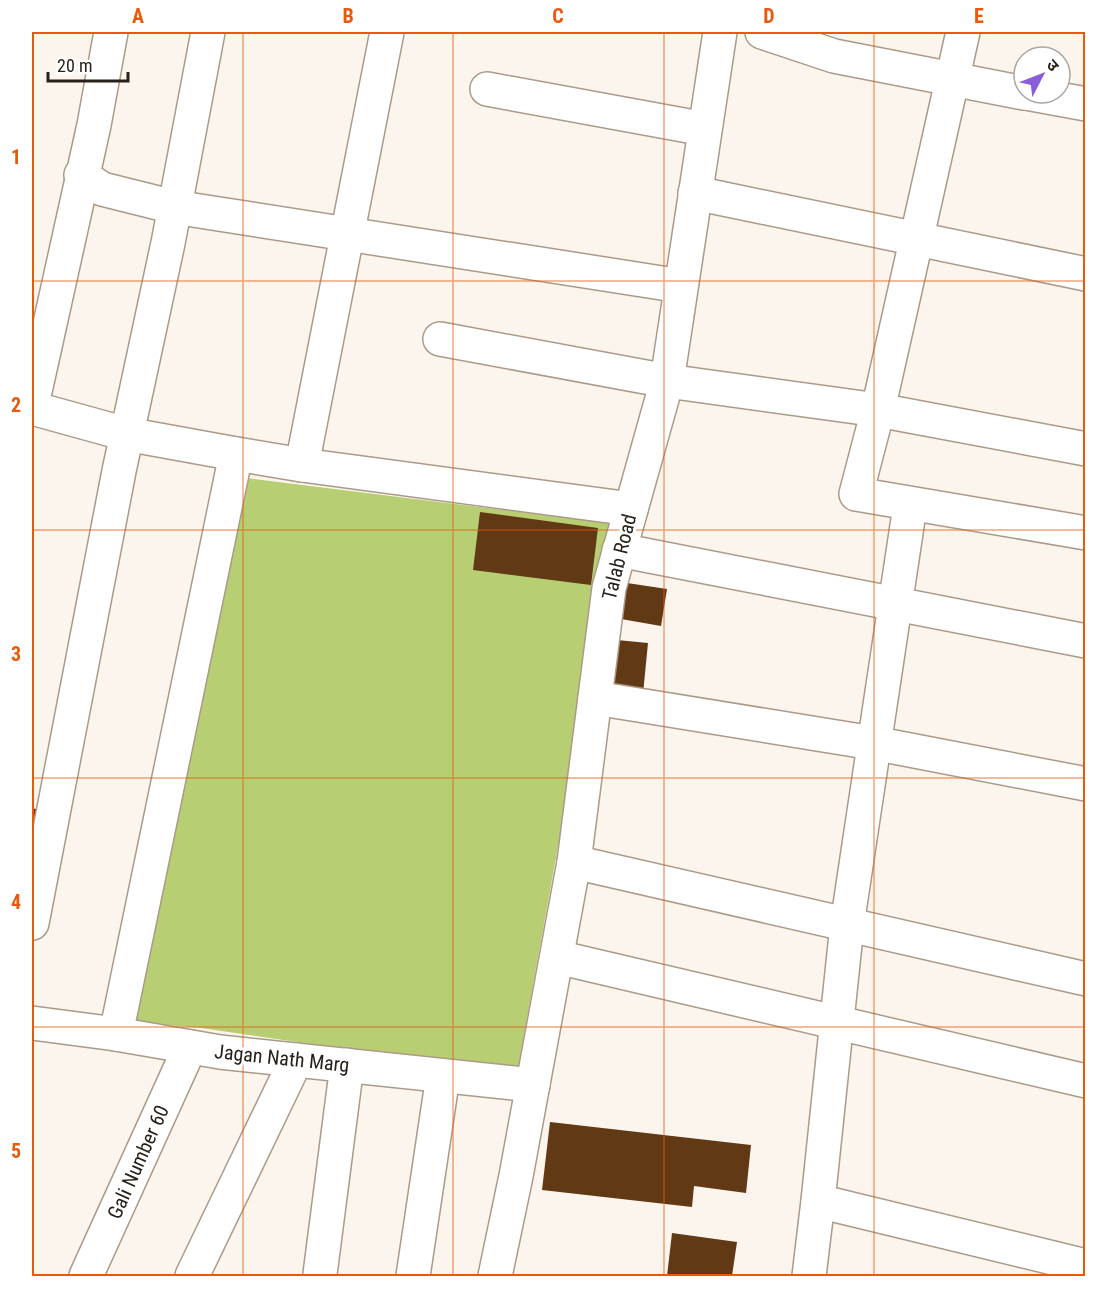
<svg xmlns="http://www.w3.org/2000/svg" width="1117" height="1308" font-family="'Roboto Condensed','Noto Sans Devanagari',sans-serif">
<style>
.green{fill:#b7cf72}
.building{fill:#613915}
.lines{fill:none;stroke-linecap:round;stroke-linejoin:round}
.minor-casing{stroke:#ab9a88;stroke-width:36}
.minor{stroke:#fff;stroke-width:33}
.grid{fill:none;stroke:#e8590c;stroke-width:1.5;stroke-opacity:0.55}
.labels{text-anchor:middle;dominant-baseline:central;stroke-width:6;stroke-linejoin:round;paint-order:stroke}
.street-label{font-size:20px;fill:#272119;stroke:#fff}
.neatline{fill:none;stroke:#e8590c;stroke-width:2}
.grid-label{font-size:20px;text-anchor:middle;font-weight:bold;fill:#e8590c}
</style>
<rect width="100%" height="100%" fill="#fcf5ed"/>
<path class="green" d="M 238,477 L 616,524 L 517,1074 L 201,1028 L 133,1022 Z"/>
<g class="building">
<path d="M 480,512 L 598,528 L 591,585 L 473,570 Z"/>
<path d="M 627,583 L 667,589 L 661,626 L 621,619 Z"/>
<path d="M 617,640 L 648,643 L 643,694 L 613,690 Z"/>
<path d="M 32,808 L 47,812 L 32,847 Z"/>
<path d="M 550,1122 L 751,1145 L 746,1193 L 694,1186 L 692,1207 L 542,1190 Z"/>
<path d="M 672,1233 L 737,1242 L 732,1276 L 667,1276 Z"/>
</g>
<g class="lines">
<defs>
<g id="minor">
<path d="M 762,32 L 834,56 L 1024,93"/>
<path d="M 963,32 L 878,410 L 856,494 L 1086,533"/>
<path d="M 487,89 L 705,129"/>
<path d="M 1026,93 L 1086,104"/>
<path d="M 81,175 L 102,189 L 174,207 L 681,286"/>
<path d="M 695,193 L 1086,274"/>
<path d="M 440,339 L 667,381 L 878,410 L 1086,449"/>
<path d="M 32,405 L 94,125 L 111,32"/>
<path d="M 32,408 L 126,434 L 236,454"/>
<path d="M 302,465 L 631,509"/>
<path d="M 910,506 L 847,925 L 818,1201 L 1086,1266"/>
<path d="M 619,550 L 1086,641"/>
<path d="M 595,698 L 873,743 L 1086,784"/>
<path d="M 574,862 L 1086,979"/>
<path d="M 32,923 L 119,471 L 168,243 L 208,32"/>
<path d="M 557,957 L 1086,1081"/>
<path d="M 32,1023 L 116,1034 L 220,1052 L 533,1085"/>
<path d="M 116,1034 L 236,454 L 302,465 L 387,32"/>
<path d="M 320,1274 L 347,1065"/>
<path d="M 86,1276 L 190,1047"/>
<path d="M 192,1276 L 296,1060"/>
<path d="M 413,1276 L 443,1076"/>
<path d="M 495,1276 L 516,1176 L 574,862 L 609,588 L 667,381 L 720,32"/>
<path d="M 809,1276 L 818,1201"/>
</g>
</defs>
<use href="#minor" class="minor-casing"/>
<use href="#minor" class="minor"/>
</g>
<path class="grid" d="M 243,32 L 243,1276M 453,32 L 453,1276M 664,32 L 664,1276M 874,32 L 874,1276M 32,281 L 1086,281M 32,530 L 1086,530M 32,778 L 1086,778M 32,1027 L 1086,1027"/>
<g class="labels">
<g class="street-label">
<text transform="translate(619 557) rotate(-76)">Talab Road</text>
<text transform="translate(282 1058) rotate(6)">Jagan Nath Marg</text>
<text transform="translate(138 1162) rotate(-66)">Gali Number 60</text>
</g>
</g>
<rect width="1117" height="1308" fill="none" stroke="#ffffff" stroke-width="66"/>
<g transform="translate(1042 75) rotate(48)"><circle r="28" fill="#ffffff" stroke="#a9a6a3" stroke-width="1.5"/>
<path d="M0-4.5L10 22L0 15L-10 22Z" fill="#895ed8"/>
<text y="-9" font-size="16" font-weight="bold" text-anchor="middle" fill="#272119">उ</text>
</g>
<path d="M48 72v9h80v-9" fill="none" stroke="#272119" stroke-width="3"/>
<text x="57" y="72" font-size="18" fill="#272119" stroke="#ffffff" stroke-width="4.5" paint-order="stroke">20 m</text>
<rect x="33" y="33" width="1051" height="1242" class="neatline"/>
<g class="grid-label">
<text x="138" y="23">A</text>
<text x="348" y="23">B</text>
<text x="558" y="23">C</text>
<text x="769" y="23">D</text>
<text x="979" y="23">E</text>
<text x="16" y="164">1</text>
<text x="16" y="412">2</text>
<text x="16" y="661">3</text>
<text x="16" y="909">4</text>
<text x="16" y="1158">5</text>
</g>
</svg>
